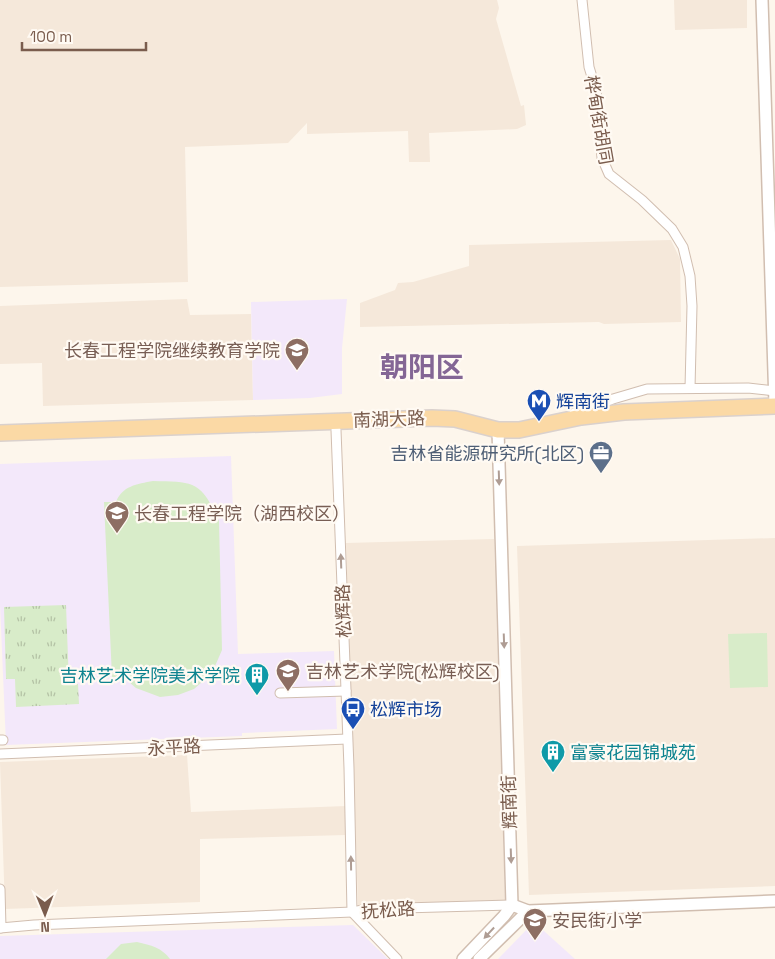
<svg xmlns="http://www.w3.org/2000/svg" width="775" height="959" font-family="'Space Grotesk','Noto Sans SC',sans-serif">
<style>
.residential{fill:#f5e8da}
.education{fill:#f3e8fa}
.grass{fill:#d8ecc9}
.park{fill:url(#park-tufts)}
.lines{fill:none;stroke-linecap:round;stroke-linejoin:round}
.minor-casing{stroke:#d1beb0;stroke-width:11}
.tertiary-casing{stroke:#d1beb0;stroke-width:14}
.primary-casing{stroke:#dad1cd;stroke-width:18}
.minor{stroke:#fff;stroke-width:9}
.tertiary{stroke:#fff;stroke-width:11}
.primary{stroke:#fbd9a5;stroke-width:15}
.oneway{fill:#af9d94}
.labels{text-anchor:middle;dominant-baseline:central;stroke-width:4.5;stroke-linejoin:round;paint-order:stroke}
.street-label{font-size:18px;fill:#7a5c4d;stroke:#fffaf3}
.education-label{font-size:18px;fill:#785e54;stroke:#fffaf3;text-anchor:start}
.transit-label{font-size:18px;fill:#164399;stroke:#fffaf3;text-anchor:start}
.service-label{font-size:18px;fill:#4e5e75;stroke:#fffaf3;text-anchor:end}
.culture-label{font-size:18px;fill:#0d838f;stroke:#fffaf3;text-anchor:end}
.town-label{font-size:28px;font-weight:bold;fill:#846695;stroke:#fffaf3}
</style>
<defs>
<pattern id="park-tufts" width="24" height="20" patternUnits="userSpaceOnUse" patternTransform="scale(1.25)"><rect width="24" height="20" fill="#d8ecc9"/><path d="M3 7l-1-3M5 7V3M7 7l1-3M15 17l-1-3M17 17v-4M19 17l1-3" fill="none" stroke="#b4c2a5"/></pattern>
</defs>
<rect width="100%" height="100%" fill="#fdf6ec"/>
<g class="residential">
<path d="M 0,0 L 497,0 L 499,8 L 496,19 L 521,106 L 524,105 L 526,125 L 517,129 L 429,133 L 430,162 L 409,162 L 408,131 L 307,134 L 307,123 L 288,143 L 185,147 L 188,282 L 0,287 Z"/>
<path d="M 674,0 L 747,0 L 747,28 L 675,30 Z"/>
<path d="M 671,240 L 680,259 L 681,322 L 604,324 L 599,322 L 360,327 L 360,303 L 395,290 L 398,283 L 413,282 L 469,266 L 469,245 Z"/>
<path d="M 187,299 L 190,315 L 251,314 L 253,400 L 43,406 L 42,363 L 0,364 L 0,306 Z"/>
<path d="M 775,538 L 775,886 L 529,895 L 517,546 Z"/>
<path d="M 494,539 L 505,900 L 358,906 L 346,543 Z"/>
<path d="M 187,755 L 191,812 L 346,806 L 346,835 L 200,839 L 200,902 L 5,909 L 0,762 Z"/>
</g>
<g class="education">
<path d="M 347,299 L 342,348 L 342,394 L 310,398 L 253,400 L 251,302 Z"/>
<path d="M 231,456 L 238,654 L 334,651 L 337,729 L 242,733 L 242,736 L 6,745 L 0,604 L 0,464 Z"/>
<path d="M 534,922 L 575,959 L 498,959 Z"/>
<path d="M 353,925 L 388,959 L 0,959 L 0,936 Z"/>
</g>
<g class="grass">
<path d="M 153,481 C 195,482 201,481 219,521 L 222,650 L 212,673 L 194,689 L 178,695 L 160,697 L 136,688 L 123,677 L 112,677 L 104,502 L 116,502 C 122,486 137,484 153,481 Z"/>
<path d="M 767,633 L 768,687 L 730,688 L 728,634 Z"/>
<path d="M 137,942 C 151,945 162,948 170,959 L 106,959 L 121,944 Z"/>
</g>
<path class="park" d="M 66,605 L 69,684 L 78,684 L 79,704 L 16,707 L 15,679 L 6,679 L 4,607 Z"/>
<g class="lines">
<defs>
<g id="minor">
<path d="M 582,0 L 589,67 L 596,90 L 602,158 L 609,174 L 642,200 L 672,229 L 683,247 L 690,276 L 692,306 L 690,388"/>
<path d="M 574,413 L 613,399 L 647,389 L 748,388 L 775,391"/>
<path d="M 336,430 L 349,768 L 352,912 L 397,959"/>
<path d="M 280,693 L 346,691"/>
<path d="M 0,740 L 3,740"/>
<path d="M 0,754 L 347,739"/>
<path d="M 0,889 L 1,928"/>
<path d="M 0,928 L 34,925 L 352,912 L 368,909 L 512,905"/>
</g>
<g id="tertiary">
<path d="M 762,0 L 775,404"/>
<path d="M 498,430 L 512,905"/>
<path d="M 512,905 L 528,911 L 775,901"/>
<path d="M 463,959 L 504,916 L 512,905"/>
<path d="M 479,959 L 528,911"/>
</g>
<path id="primary" d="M 0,433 L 432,418 L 455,419 L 498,430 L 519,430 L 581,417 L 624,412 L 775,406"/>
</defs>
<use href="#minor" class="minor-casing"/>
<use href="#tertiary" class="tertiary-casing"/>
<use href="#primary" class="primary-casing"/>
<use href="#minor" class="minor"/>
<use href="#tertiary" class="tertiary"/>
<use href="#primary" class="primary"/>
</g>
<defs><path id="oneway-solid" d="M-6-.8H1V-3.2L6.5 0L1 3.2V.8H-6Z" transform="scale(1.25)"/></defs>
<g class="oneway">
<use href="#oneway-solid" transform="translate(499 478) rotate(88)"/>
<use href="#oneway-solid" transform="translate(341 561) rotate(-92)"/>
<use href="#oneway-solid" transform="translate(504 641) rotate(88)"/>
<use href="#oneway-solid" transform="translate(511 856) rotate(88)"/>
<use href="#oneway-solid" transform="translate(351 863) rotate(-91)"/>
<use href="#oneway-solid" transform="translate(489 933) rotate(133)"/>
</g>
<defs>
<symbol id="university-pin" viewBox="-11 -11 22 30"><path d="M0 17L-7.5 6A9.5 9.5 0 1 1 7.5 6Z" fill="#8d6e63" stroke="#fffaf3"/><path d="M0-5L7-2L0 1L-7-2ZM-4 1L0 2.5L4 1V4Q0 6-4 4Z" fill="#fff"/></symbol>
<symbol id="metro-pin" viewBox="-11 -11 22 30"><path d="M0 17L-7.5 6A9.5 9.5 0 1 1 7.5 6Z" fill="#1a4fb4" stroke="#fffaf3"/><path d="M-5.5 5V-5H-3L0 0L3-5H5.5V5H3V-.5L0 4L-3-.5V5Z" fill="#fff"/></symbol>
<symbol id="office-pin" viewBox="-11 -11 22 30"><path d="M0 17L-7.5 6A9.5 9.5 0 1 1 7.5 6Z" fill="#5c6f8a" stroke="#fffaf3"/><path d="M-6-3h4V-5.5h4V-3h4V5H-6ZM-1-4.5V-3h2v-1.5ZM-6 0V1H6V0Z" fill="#fff"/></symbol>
<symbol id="building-pin" viewBox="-11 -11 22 30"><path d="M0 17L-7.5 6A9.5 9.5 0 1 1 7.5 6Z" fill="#0f9aa8" stroke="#fffaf3"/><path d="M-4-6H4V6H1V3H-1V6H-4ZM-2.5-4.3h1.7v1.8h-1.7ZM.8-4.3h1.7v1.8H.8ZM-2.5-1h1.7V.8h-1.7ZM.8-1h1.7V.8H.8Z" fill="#fff"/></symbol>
<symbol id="bus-pin" viewBox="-11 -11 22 30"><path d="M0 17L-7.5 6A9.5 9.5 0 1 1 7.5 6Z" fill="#1a4fb4" stroke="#fffaf3"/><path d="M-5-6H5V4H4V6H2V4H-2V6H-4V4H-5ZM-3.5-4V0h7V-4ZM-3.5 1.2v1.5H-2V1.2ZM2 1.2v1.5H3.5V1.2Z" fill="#fff"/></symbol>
<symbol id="school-pin" viewBox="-11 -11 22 30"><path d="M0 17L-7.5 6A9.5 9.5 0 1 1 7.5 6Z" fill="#8d6e63" stroke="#fffaf3"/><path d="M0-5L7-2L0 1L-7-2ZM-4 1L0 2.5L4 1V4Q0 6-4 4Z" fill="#fff"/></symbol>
</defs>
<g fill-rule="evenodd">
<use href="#university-pin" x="283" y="336" width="28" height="38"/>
<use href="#metro-pin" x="525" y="387" width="28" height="38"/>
<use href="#office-pin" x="587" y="439" width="28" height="38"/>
<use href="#university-pin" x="103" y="499" width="28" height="38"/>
<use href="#university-pin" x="274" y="657" width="28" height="38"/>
<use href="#building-pin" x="243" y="661" width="28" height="38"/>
<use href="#bus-pin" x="339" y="695" width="28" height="38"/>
<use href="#building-pin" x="539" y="738" width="28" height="38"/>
<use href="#school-pin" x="521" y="906" width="28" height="38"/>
</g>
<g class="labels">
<g class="street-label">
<text transform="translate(599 120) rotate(80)">桦甸街胡同</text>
<text transform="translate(389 419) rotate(-2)">南湖大路</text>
<text transform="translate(343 611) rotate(-92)">松辉路</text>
<text transform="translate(174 747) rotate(-3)">永平路</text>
<text transform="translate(509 802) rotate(-92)">辉南街</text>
<text transform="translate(388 910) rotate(-4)">抚松路</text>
</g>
<g class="education-label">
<text x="280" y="350" text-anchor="end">长春工程学院继续教育学院</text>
<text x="134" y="513">长春工程学院（湖西校区）</text>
<text x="306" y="671">吉林艺术学院(松辉校区)</text>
<text x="552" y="920">安民街小学</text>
</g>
<g class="transit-label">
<text x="556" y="401">辉南街</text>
<text x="370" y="709">松辉市场</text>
</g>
<g class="service-label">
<text x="584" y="453">吉林省能源研究所(北区)</text>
</g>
<g class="culture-label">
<text x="240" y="675">吉林艺术学院美术学院</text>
<text x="570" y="752" text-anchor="start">富豪花园锦城苑</text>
</g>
<g class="town-label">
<text x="422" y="367">朝阳区</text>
</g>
</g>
<g transform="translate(45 914) rotate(179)" stroke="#fffaf3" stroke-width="4" paint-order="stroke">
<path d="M0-4L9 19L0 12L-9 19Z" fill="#7a5c4d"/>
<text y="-8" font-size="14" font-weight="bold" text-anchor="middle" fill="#7a5c4d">N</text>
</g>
<path d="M22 42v8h124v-8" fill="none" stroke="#7a5c4d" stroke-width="2.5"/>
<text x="30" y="42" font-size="15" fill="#7a5c4d" stroke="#fffaf3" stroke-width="4" paint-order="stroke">100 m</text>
</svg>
